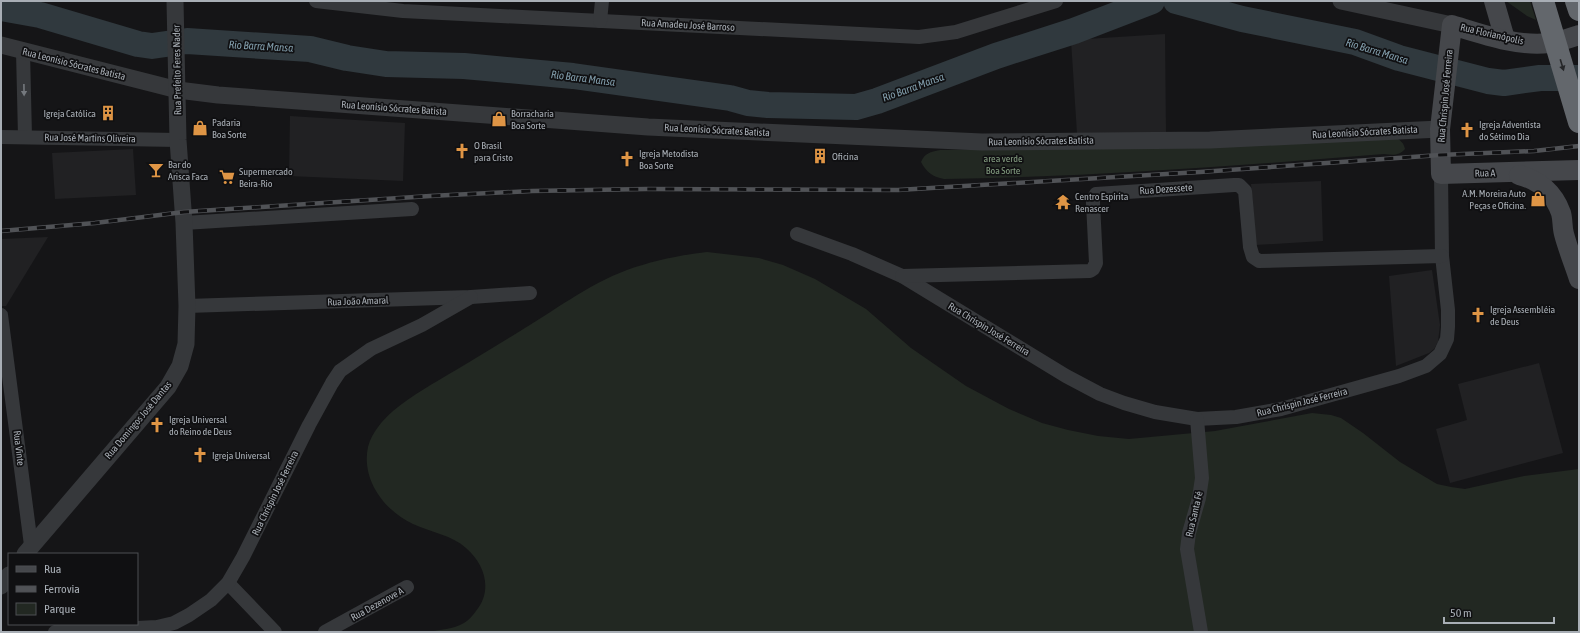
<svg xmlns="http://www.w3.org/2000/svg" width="1580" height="633" font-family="'Asap Condensed',sans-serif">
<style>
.built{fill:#212123}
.green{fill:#222822}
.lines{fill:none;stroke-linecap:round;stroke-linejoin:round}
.river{stroke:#30393e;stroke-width:26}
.minor{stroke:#36383b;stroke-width:14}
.tertiary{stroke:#36383b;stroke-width:17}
.secondary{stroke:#45474b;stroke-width:20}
.motorway{stroke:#63676c;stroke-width:22}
.rail-casing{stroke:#505256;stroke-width:4.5}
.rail{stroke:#101012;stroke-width:3;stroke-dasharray:9;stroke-linecap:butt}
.motorway-bridge{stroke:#63676c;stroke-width:22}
.oneway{fill:#252628}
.oneway2{fill:#75797e}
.labels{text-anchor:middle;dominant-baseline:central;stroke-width:3.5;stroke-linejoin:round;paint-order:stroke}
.street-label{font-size:10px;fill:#a8aeb5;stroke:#101012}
.poi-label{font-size:10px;fill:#a8aeb5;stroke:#101012;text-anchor:start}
.park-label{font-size:10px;fill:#849e81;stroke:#101012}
.water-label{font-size:11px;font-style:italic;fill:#839fad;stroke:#101012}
</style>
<rect width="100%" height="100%" fill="#151517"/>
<g class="built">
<path d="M 1165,34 L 1166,133 L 1077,134 L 1071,40 Z"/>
<path d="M 290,116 L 405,123 L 403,181 L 289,176 Z"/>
<path d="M 133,149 L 136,195 L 55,199 L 52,153 Z"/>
<path d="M 1321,181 L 1323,241 L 1256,245 L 1251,184 Z"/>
<path d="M 48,237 L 6,306 L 1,306 L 1,239 Z"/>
<path d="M 1432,270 L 1440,325 L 1438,342 L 1434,349 L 1429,353 L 1396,366 L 1389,276 Z"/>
<path d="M 1539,363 L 1563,453 L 1450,483 L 1436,429 L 1467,420 L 1458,384 Z"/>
</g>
<g class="green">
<path d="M 1506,1 L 1530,1 L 1536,20 L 1527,16 Z"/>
<path d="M 1395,137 C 1400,140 1404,143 1405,149 C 1399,156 1393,155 1384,154 C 1238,166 1091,177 944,179 C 933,177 926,172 921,162 C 925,153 930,152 940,150 L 1231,145 Z"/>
<path d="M 707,252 L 759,258 L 783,265 L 815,279 L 866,309 L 911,348 L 966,386 L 1009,409 L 1042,423 L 1068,430 L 1098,436 L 1129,439 L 1215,431 L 1312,413 L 1331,415 L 1341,418 L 1363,433 L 1400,462 L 1437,484 L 1451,487 L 1465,489 L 1524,476 L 1579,469 L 1579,632 L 428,632 C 439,630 454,629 464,623 C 469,620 473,615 476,611 C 493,591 485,564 466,548 C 452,535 430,532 413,524 C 385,511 361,480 368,447 C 372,432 382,421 393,411 C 412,395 434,383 456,370 C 476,358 497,345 517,333 C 554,311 587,285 627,270 C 652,261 680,255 707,252 Z"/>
</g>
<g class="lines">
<g class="river">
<path d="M 1176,1 L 1242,19 L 1355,42 L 1399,58 L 1488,81 L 1504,83 L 1540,78 L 1579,78"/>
<path d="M 1,8 L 40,15 L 138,44 L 152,46 L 187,41 L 310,49 L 347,58 L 386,64 L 464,66 L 573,76 L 730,98 L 748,103 L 768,105 L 856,107 L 877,101 L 996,56 L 1074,31 L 1152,1"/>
</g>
<g class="minor">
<path d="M 316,1 L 403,11 L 919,37 L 956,32 L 1056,1"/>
<path d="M 600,21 L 602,1"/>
<path d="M 23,51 L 25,137"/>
<path d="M 1,137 L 178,140"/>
<path d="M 184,223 L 412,209"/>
<path d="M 797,234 L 852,254 L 902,276 L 1066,376 L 1100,394 L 1124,403 L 1155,412 L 1197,419 L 1236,417 L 1281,409 L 1399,376 L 1426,366 L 1440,354 L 1447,339 L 1448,327 L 1448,310 L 1442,256 L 1441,174"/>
<path d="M 902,276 L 1090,271 L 1093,269 L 1096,263 L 1093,203 L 1093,199 L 1096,194 L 1234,185 L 1239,185 L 1245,191 L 1250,247 L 1253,257 L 1259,261 L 1442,256"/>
<path d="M 187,306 L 471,297 L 530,293"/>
<path d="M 1,315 L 31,545"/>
<path d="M 1197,419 L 1202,478 L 1199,498 L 1189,533 L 1187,549 L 1201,632"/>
<path d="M 228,583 L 275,632"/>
<path d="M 55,632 L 74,627 L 104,625 L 137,628 L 157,627 L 174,623 L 189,615 L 211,600 L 228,583 L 243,557 L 309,425 L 332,383 L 340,371 L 371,349 L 422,325 L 471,297"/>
<path d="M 325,632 L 407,587"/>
</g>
<g class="tertiary">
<path d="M 1341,1 L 1452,25"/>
<path d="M 1,45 L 178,90 L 218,95 L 648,127 L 982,142 L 1210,140 L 1440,129"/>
<path d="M 25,554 L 168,387 L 180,366 L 186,344 L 187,306 L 184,223 L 178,140 L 175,1"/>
<path d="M 1,586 L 9,575"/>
</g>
<g class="secondary">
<path d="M 1494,1 L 1505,39"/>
<path d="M 1579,35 C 1570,38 1559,42 1549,43 C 1518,47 1482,34 1452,25 L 1440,129 L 1441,174 L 1579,170"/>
<path d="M 1519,175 C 1539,180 1554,193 1561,213 C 1563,220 1562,227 1564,234 C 1568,249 1574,264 1579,279"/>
</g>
<path class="motorway" d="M 1576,1 L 1579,10"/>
<defs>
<path id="rail" d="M 1,231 L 95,223 L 184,212 L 430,196 L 532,191 L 647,189 L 898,190 L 1200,172 L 1440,155 L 1534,151 L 1579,146"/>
</defs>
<use href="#rail" class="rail-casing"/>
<use href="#rail" class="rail"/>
<path class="motorway-bridge" d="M 1543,1 L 1579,122"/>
</g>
<defs><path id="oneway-solid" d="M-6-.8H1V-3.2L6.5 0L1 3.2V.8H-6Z"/></defs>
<use class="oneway" href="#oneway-solid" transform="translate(1562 65) rotate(73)"/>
<use class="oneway2" href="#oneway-solid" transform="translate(24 90) rotate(89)"/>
<defs>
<symbol id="building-bare" viewBox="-9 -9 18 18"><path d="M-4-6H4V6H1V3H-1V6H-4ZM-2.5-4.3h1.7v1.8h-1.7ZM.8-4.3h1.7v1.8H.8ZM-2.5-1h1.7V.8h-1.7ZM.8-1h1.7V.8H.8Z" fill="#df9545" stroke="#101012" stroke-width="2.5" paint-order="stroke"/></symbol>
<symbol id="shop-bare" viewBox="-9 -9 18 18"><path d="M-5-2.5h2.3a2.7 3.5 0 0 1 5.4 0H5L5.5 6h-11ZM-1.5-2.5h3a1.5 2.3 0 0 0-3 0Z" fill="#df9545" stroke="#101012" stroke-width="2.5" paint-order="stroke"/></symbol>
<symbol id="church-bare" viewBox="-9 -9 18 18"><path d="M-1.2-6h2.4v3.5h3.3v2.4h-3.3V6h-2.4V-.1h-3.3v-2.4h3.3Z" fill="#df9545" stroke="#101012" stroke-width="2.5" paint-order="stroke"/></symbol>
<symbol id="bar-bare" viewBox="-9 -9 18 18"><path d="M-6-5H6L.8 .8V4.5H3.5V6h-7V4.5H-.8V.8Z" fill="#df9545" stroke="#101012" stroke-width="2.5" paint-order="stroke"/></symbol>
<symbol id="supermarket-bare" viewBox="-9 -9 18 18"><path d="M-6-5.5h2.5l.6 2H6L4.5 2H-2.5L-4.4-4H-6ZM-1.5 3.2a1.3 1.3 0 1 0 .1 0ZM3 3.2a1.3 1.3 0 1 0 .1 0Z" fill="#df9545" stroke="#101012" stroke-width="2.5" paint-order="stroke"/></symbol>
<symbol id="temple-bare" viewBox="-9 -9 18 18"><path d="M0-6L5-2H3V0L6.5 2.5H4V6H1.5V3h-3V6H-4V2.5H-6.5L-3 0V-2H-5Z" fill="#df9545" stroke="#101012" stroke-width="2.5" paint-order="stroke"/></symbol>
</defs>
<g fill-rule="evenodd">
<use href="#building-bare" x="97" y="102" width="22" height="22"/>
<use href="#shop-bare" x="488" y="108" width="22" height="22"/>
<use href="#shop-bare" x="189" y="117" width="22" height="22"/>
<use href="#church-bare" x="1456" y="119" width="22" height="22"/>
<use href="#church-bare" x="451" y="140" width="22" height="22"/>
<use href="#building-bare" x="809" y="145" width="22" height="22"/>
<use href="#church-bare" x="616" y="148" width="22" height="22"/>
<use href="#bar-bare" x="145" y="159" width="22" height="22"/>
<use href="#supermarket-bare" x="216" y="166" width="22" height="22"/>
<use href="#shop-bare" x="1527" y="188" width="22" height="22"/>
<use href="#temple-bare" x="1052" y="191" width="22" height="22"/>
<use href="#church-bare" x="1467" y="304" width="22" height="22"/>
<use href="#church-bare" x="146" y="414" width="22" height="22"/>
<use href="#church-bare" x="189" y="444" width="22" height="22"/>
</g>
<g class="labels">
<g class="street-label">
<text transform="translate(688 25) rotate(3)">Rua Amadeu José Barroso</text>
<text transform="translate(1492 34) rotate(13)">Rua Florianópolis</text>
<text transform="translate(74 64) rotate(14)">Rua Leonísio Sócrates Batista</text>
<text transform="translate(177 70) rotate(-91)">Rua Prefeito Feres Nader</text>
<text transform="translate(1445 96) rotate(-85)">Rua Chrispin José Ferreira</text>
<text transform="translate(394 108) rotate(4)">Rua Leonísio Sócrates Batista</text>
<text transform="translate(717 130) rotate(3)">Rua Leonísio Sócrates Batista</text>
<text transform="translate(1365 132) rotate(-3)">Rua Leonísio Sócrates Batista</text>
<text transform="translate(90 138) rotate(1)">Rua José Martins Oliveira</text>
<text transform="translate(1041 141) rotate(-1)">Rua Leonísio Sócrates Batista</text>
<text transform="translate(1485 173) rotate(-1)">Rua A</text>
<text transform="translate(1166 189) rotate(-4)">Rua Dezessete</text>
<text transform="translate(358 301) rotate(-2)">Rua João Amaral</text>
<text transform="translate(989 329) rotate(31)">Rua Chrispin José Ferreira</text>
<text transform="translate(1302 402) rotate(-14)">Rua Chrispin José Ferreira</text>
<text transform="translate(138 420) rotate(-50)">Rua Domingos José Dantas</text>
<text transform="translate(19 448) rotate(83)">Rua Vinte</text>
<text transform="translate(275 493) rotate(-64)">Rua Chrispin José Ferreira</text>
<text transform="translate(1194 514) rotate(-77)">Rua Santa Fé</text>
<text transform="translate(377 604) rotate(-29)">Rua Dezenove A</text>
</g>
<g class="poi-label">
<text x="96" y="113" text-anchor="end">Igreja Católica</text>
<text x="511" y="113">Borracharia<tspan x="511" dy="12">Boa Sorte</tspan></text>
<text x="212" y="122">Padaria<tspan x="212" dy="12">Boa Sorte</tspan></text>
<text x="1479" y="124">Igreja Adventista<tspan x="1479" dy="12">do Sétimo Dia</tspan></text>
<text x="474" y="145">O Brasil<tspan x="474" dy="12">para Cristo</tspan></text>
<text x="639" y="153">Igreja Metodista<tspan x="639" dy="12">Boa Sorte</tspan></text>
<text x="832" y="156">Oficina</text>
<text x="168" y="164">Bar do<tspan x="168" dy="12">Arisca Faca</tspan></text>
<text x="239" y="171">Supermercado<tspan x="239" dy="12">Beira-Rio</tspan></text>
<text x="1526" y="193" text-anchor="end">A.M. Moreira Auto<tspan x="1526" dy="12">Peças e Oficina.</tspan></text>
<text x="1075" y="196">Centro Espírita<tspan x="1075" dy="12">Renascer</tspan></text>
<text x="1490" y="309">Igreja Assembléia<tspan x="1490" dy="12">de Deus</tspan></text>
<text x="169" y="419">Igreja Universal<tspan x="169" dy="12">do Reino de Deus</tspan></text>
<text x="212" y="455">Igreja Universal</text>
</g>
<g class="park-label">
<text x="1003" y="158">area verde<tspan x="1003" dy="12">Boa Sorte</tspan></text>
</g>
<g class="water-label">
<text transform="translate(261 46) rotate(3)">Rio Barra Mansa</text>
<text transform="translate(1377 51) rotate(17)">Rio Barra Mansa</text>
<text transform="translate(583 78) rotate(7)">Rio Barra Mansa</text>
<text transform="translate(913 87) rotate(-20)">Rio Barra Mansa</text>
</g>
</g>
<rect width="1580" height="633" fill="none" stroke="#a8aeb5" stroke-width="4"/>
<rect x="8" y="553" width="130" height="72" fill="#101012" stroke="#4d4f53"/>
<rect x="16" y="566" width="20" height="6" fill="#45474b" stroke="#4d4f53"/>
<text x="44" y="573" font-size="12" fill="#a8aeb5">Rua</text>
<rect x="16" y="586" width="20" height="6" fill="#505256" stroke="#4d4f53"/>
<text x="44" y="593" font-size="12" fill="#a8aeb5">Ferrovia</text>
<rect x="16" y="603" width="20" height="12" fill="#222822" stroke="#4d4f53"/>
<text x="44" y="613" font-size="12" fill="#a8aeb5">Parque</text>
<path d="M1444 617v6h110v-6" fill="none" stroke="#a8aeb5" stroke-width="2"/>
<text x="1450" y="617" font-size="12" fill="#a8aeb5" stroke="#101012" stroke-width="3" paint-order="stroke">50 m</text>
</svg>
